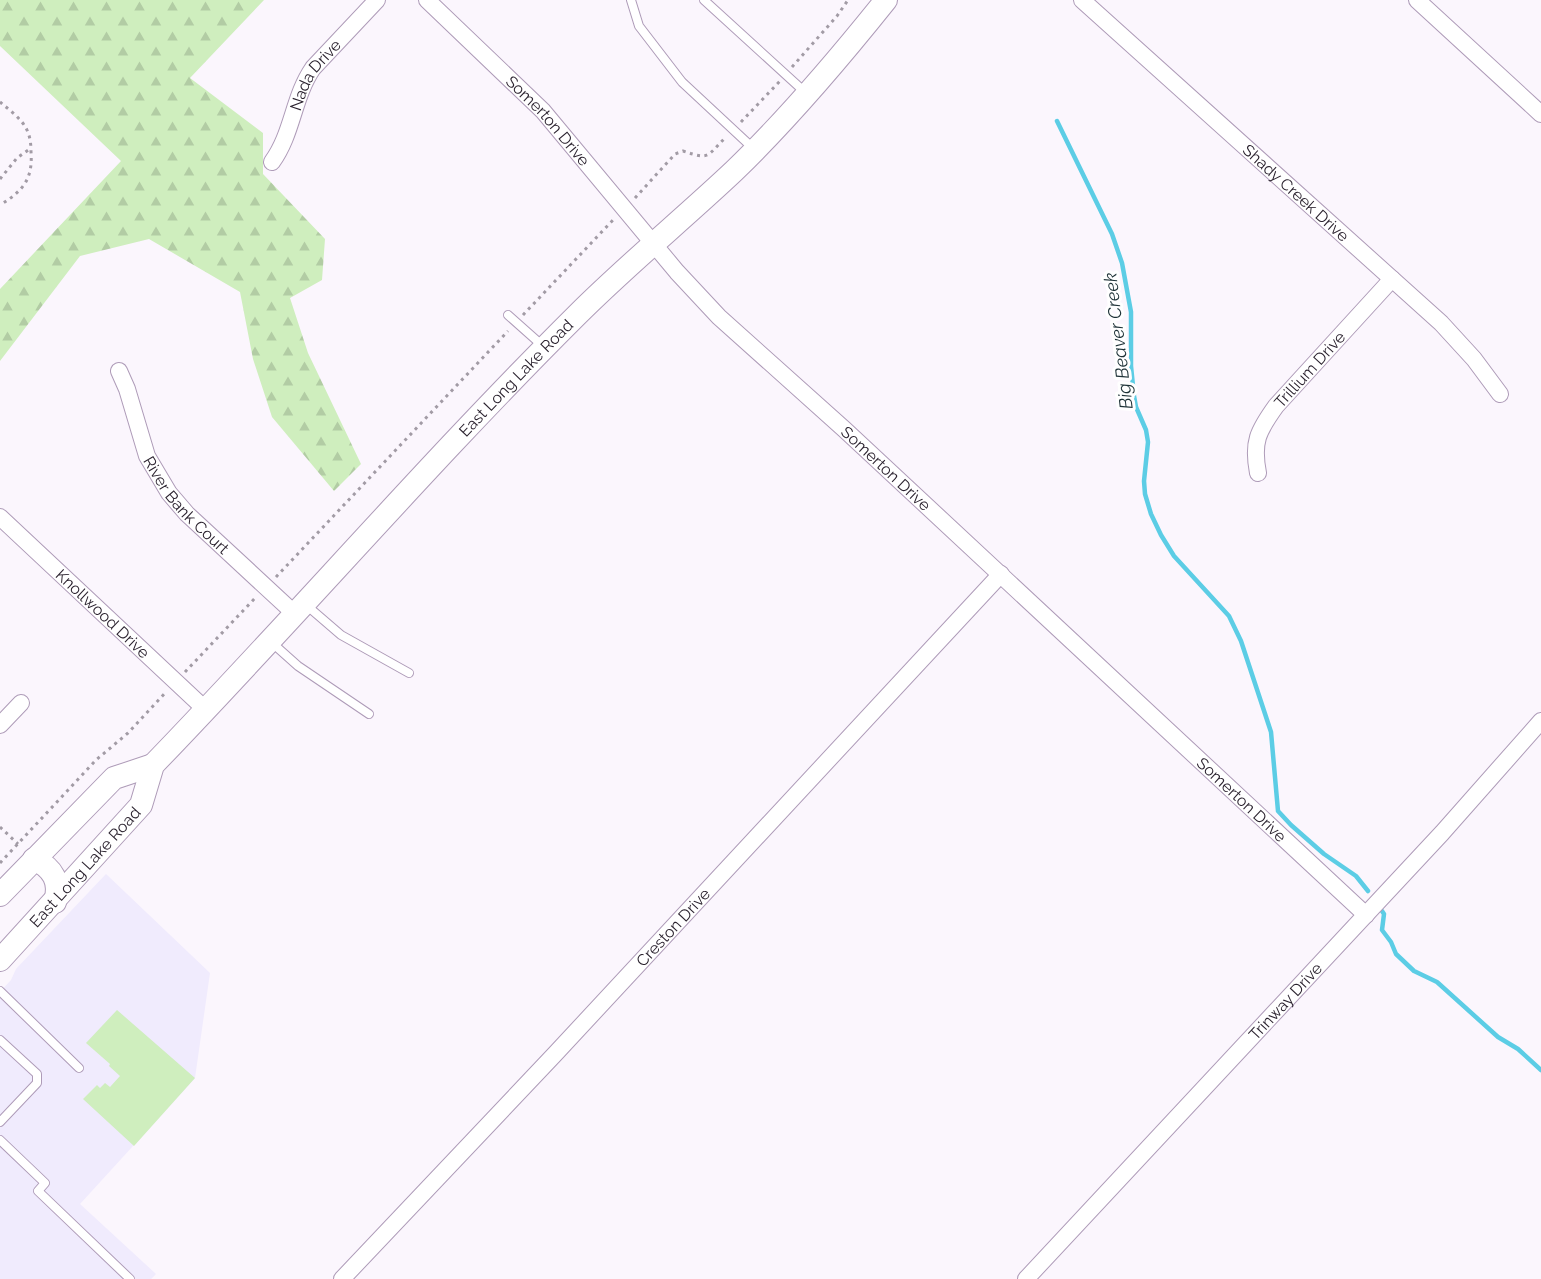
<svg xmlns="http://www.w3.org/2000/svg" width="1541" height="1279" font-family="Raleway,sans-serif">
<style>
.commercial{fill:#f0ebfd}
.forest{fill:url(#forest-firs)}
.park{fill:#cfeebe}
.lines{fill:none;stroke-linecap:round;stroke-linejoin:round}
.stream{stroke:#5ccde5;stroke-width:4.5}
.lane-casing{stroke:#ae9bb8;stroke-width:10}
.street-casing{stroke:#ae9bb8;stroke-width:18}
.secondary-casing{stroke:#ae9bb8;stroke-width:24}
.path{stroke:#a29ba5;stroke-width:3;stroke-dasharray:3 4.5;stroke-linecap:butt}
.lane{stroke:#fff;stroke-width:8}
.street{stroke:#fff;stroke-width:16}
.secondary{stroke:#fff;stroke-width:22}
.labels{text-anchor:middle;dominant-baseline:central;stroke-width:6;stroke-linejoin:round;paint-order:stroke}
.street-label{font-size:16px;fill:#2b232f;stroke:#fff}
.water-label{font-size:18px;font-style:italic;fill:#1d3136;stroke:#fff}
</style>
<defs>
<pattern id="forest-firs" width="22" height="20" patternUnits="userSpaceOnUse" patternTransform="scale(1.5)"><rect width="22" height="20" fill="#cfeebe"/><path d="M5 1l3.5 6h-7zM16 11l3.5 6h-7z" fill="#b2cca4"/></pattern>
</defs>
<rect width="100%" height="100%" fill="#fbf6fd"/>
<path class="commercial" d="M 106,874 L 210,973 L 195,1078 L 80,1204 L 156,1274 L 151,1279 L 0,1279 L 0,992 L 11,980 L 16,969 Z"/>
<path class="forest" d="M 0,0 L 264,0 L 190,78 L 263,133 L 263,174 L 325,239 L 322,280 L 290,298 L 308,353 L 361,464 L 334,491 L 272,417 L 253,359 L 240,292 L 149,239 L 80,256 L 0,361 L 0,289 L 121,161 L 0,46 Z"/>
<path class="park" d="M 117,1010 L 195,1078 L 134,1146 L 83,1099 L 97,1085 L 100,1088 L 105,1083 L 110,1087 L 120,1076 L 109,1066 L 110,1064 L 86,1043 Z"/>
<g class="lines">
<g class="stream">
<path d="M 1057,121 L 1112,234 L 1122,263 L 1131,312 L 1131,366 L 1134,396 L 1136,407 L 1146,430 L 1148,442 L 1144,481 L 1145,494 L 1151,514 L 1161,535 L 1174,556 L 1229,616 L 1241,641 L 1271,732 L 1278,811 L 1291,825 L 1324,854 L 1356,876 L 1368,891"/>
<path d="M 1382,911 L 1384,914 L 1382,930 L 1391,942 L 1396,954 L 1414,971 L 1437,982 L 1498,1037 L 1518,1049 L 1541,1070"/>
</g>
<defs>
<g id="lane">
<path d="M 631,0 L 639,26 L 682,82 L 755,150"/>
<path d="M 704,0 L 807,94"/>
<path d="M 508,315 L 544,347"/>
<path d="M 305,604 L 341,635 L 409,673"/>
<path d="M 270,641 L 298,666 L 369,714"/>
<path d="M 0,991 L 79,1068"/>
<path d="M 0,1040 L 37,1074 L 37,1083 L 0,1122"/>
<path d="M 0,1140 L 45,1183 L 38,1191 L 130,1279"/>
</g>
<g id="street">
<path id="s1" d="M 427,0 L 543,111 L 677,272 L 719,317 L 844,429 L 1366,915"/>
<path id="s2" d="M 1082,0 L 1441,323 L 1474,359 L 1500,394"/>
<path d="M 1417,0 L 1541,114"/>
<path id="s3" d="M 272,162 C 293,133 293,97 313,68 L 377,0"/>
<path id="s4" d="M 119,371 L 127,389 L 147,456 L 169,493 L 187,514 L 295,614"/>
<path id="s5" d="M 1258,473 C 1252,442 1258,431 1276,406 L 1392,279"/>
<path id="s6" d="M 0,517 L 206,710"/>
<path d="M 0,725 L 21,703"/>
<path id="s7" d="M 342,1279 L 555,1054 L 1001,574"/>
<path id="s8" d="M 1026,1279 L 1442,833 L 1541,721"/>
</g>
<g id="secondary">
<path d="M 34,859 C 53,868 61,882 55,902"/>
<path d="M 0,895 L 114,778 L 153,765"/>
<path id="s9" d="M 0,960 L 141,805 L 153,765 C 296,617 431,460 577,315 C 627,265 682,220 734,171 C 789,118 838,60 886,0"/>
</g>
</defs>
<use href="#lane" class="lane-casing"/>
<use href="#street" class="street-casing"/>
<use href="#secondary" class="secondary-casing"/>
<g class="path">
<path d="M 792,67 L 837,16 L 848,0"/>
<path d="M 0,102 C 7,108 15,114 21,121 C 29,130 31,140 31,152 C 33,179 23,191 0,205"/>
<path d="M 741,122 L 780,81"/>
<path d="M 0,179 L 17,158 L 31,148"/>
<path d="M 635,198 L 675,154 L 683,151 C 710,160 706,157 726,137"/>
<path d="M 523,315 L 613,220"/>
<path d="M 276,577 L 508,331"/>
<path d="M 185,672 L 257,596"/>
<path d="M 0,827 L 18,844"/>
<path d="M 0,863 L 96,760 L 128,733 L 166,692"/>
</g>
<use href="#lane" class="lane"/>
<use href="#street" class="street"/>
<use href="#secondary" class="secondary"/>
</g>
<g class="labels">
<g class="street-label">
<text stroke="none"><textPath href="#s3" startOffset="98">Nada Drive</textPath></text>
<text stroke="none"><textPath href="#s1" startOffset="171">Somerton Drive</textPath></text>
<text stroke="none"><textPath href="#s2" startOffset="288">Shady Creek Drive</textPath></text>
<text stroke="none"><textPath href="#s5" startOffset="122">Trillium Drive</textPath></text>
<text stroke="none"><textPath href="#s9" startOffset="782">East Long Lake Road</textPath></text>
<text stroke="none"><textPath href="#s1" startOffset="657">Somerton Drive</textPath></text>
<text stroke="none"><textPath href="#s4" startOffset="153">River Bank Court</textPath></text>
<text stroke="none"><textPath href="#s6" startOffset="141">Knollwood Drive</textPath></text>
<text stroke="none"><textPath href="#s1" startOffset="1143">Somerton Drive</textPath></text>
<text stroke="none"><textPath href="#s9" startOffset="126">East Long Lake Road</textPath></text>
<text stroke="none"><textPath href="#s7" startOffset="483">Creston Drive</textPath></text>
<text stroke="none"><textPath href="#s8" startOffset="380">Trinway Drive</textPath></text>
</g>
<g class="water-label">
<text transform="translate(1118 341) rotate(-97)">Big Beaver Creek</text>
</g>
</g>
</svg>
